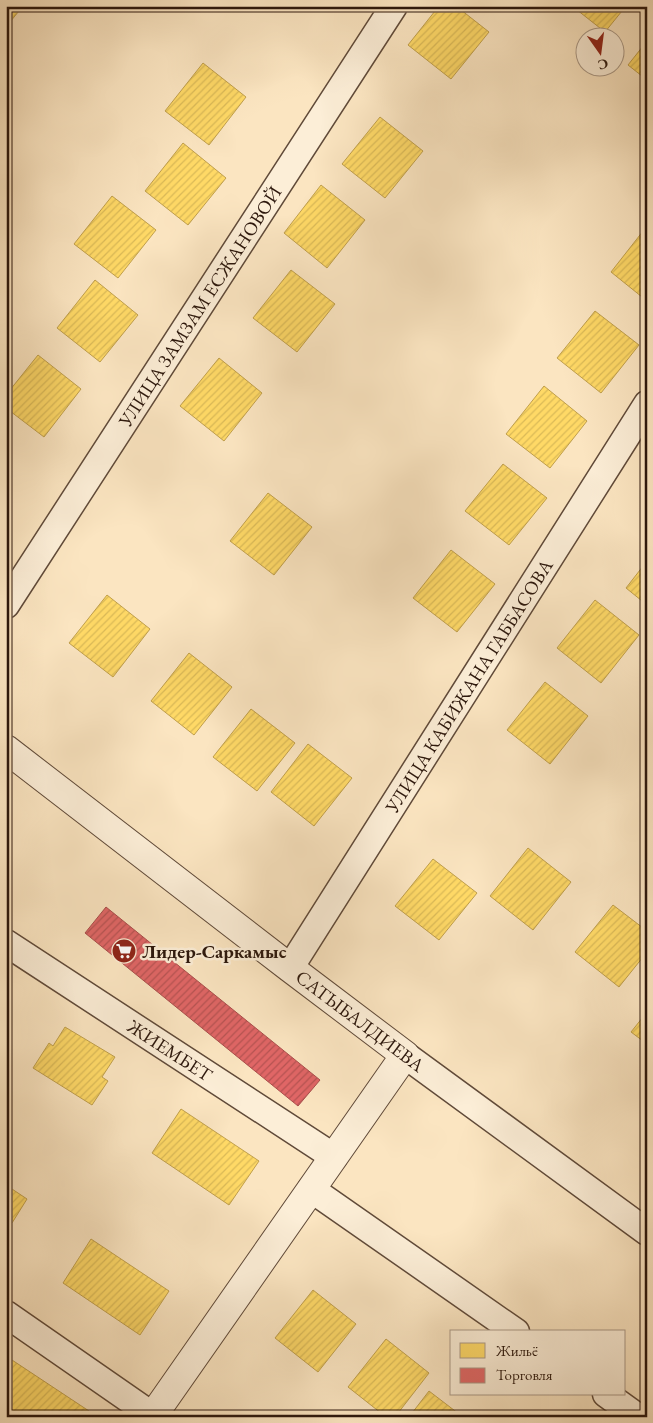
<svg xmlns="http://www.w3.org/2000/svg" width="653" height="1423" font-family="'EB Garamond',serif">
<style>
.homes{fill:url(#homes-hatch);stroke:#c09f4b}
.shops{fill:url(#shops-hatch);stroke:#aa4e4b}
.lines{fill:none;stroke-linecap:round;stroke-linejoin:round}
.minor-casing{stroke:#604a39;stroke-width:29}
.tertiary-casing{stroke:#604a39;stroke-width:30}
.minor{stroke:#fceed7;stroke-width:26}
.tertiary{stroke:#fceed7;stroke-width:28}
.labels{text-anchor:middle;dominant-baseline:central;stroke-width:5;stroke-linejoin:round;paint-order:stroke}
.street-label{font-size:19px;fill:#2c170c;stroke:#fceed7}
.poi-label{font-size:19px;font-weight:bold;fill:#2c170c;stroke:#fceed7;text-anchor:start}
</style>
<defs>
<pattern id="homes-hatch" width="6" height="6" patternUnits="userSpaceOnUse" patternTransform="scale(1.25)"><rect width="6" height="6" fill="#ffd966"/><path d="M-1 1l2-2M0 6l6-6M5 7l2-2" fill="none" stroke="#dbba57"/></pattern>
<pattern id="shops-hatch" width="6" height="6" patternUnits="userSpaceOnUse" patternTransform="scale(1.25)"><rect width="6" height="6" fill="#e06666"/><path d="M-1 1l2-2M0 6l6-6M5 7l2-2" fill="none" stroke="#b65352"/></pattern>
</defs>
<rect width="100%" height="100%" fill="#fbe5c1"/>
<filter id="stains"><feTurbulence type="fractalNoise" baseFrequency=".004" numOctaves="4"/><feColorMatrix values="0 0 0 0 .2 0 0 0 0 .09 0 0 0 0 .02 0 0 0 .5 -.17"/></filter>
<radialGradient id="worn" r=".72"><stop offset=".6" stop-color="#630" stop-opacity="0"/><stop offset="1" stop-color="#630" stop-opacity=".3"/></radialGradient>
<g class="homes">
<path d="M 6,6 L 23,6 L 6,27 Z"/>
<path d="M 439,6 L 456,6 L 489,32 L 451,79 L 408,45 Z"/>
<path d="M 572,6 L 626,6 L 605,32 Z"/>
<path d="M 647,41 L 647,80 L 628,65 Z"/>
<path d="M 203,63 L 246,97 L 209,145 L 165,111 Z"/>
<path d="M 380,117 L 423,151 L 385,198 L 342,164 Z"/>
<path d="M 183,143 L 226,178 L 188,225 L 145,191 Z"/>
<path d="M 321,185 L 365,220 L 327,268 L 284,233 Z"/>
<path d="M 112,196 L 156,230 L 118,278 L 74,244 Z"/>
<path d="M 647,226 L 647,301 L 611,272 Z"/>
<path d="M 291,270 L 335,304 L 297,352 L 253,318 Z"/>
<path d="M 95,280 L 138,315 L 100,362 L 57,328 Z"/>
<path d="M 595,311 L 639,345 L 601,393 L 557,358 Z"/>
<path d="M 38,355 L 81,389 L 44,437 L 6,408 L 6,395 Z"/>
<path d="M 219,358 L 262,393 L 224,441 L 180,406 Z"/>
<path d="M 544,386 L 587,421 L 550,468 L 506,434 Z"/>
<path d="M 503,464 L 547,498 L 509,545 L 465,511 Z"/>
<path d="M 268,493 L 312,527 L 274,575 L 230,541 Z"/>
<path d="M 451,550 L 495,584 L 457,632 L 413,598 Z"/>
<path d="M 647,561 L 647,605 L 626,588 Z"/>
<path d="M 107,595 L 150,629 L 113,677 L 69,643 Z"/>
<path d="M 595,600 L 639,635 L 601,683 L 557,648 Z"/>
<path d="M 189,653 L 232,687 L 194,735 L 151,701 Z"/>
<path d="M 545,682 L 588,716 L 550,764 L 507,730 Z"/>
<path d="M 251,709 L 295,743 L 257,791 L 213,757 Z"/>
<path d="M 308,744 L 352,778 L 314,826 L 271,792 Z"/>
<path d="M 528,848 L 571,882 L 533,930 L 490,896 Z"/>
<path d="M 433,859 L 477,893 L 439,940 L 395,906 Z"/>
<path d="M 613,905 L 647,931 L 647,952 L 619,987 L 575,952 Z"/>
<path d="M 647,1012 L 647,1044 L 631,1032 Z"/>
<path d="M 65,1027 L 115,1057 L 102,1077 L 108,1081 L 92,1105 L 33,1068 L 49,1043 L 53,1046 Z"/>
<path d="M 181,1109 L 259,1161 L 229,1205 L 152,1153 Z"/>
<path d="M 6,1185 L 27,1199 L 12,1223 L 7,1220 L 6,1221 Z"/>
<path d="M 91,1239 L 169,1291 L 140,1335 L 63,1283 Z"/>
<path d="M 313,1290 L 356,1324 L 318,1372 L 275,1338 Z"/>
<path d="M 386,1339 L 429,1373 L 395,1417 L 386,1417 L 348,1387 Z"/>
<path d="M 12,1360 L 89,1411 L 86,1417 L 6,1417 L 6,1368 Z"/>
<path d="M 429,1391 L 463,1417 L 409,1417 Z"/>
</g>
<path class="shops" d="M 106,907 L 320,1080 L 298,1106 L 85,933 Z"/>
<g class="lines">
<defs>
<g id="minor">
<path id="s1" d="M 6,605 L 394,6"/>
<path id="s2" d="M 6,943 L 334,1157"/>
<path id="s3" d="M 290,968 L 647,404"/>
<path d="M 405,1055 L 647,1232"/>
<path d="M 311,1189 L 516,1332"/>
<path d="M 6,1314 L 153,1416"/>
<path d="M 606,1394 L 638,1417"/>
</g>
<path id="tertiary" d="M 6,749 L 290,968 L 405,1055 L 152,1417"/>
</defs>
<use href="#minor" class="minor-casing"/>
<use href="#tertiary" class="tertiary-casing"/>
<use href="#minor" class="minor"/>
<use href="#tertiary" class="tertiary"/>
</g>
<defs>
<symbol id="supermarket-disc" viewBox="-11 -11 22 22"><circle r="9.5" fill="#8f2418" stroke="#fceed7"/><path d="M-6-5.5h2.5l.6 2H6L4.5 2H-2.5L-4.4-4H-6ZM-1.5 3.2a1.3 1.3 0 1 0 .1 0ZM3 3.2a1.3 1.3 0 1 0 .1 0Z" fill="#fff"/></symbol>
</defs>
<g fill-rule="evenodd">
<use href="#supermarket-disc" x="110" y="937" width="28" height="28"/>
</g>
<g class="labels">
<g class="street-label">
<text stroke="none"><textPath href="#s1" startOffset="356">УЛИЦА ЗАМЗАМ ЕСЖАНОВОЙ</textPath></text>
<text stroke="none"><textPath href="#s3" startOffset="334">УЛИЦА КАБИЖАНА ГАББАСОВА</textPath></text>
<text transform="translate(360 1021) rotate(37)">САТЫБАЛДИЕВА</text>
<text stroke="none"><textPath href="#s2" startOffset="196">ЖИЕМБЕТ</textPath></text>
</g>
<g class="poi-label">
<text x="142" y="951">Лидер-Саркамыс</text>
</g>
</g>
<rect width="653" height="1423" fill="none" stroke="#fbe5c1" stroke-width="25"/>
<rect x="8" y="8" width="638" height="1408" fill="none" stroke="#2c170c" stroke-width="2.5"/>
<rect x="12" y="12" width="628" height="1398" fill="none" stroke="#2c170c"/>
<rect x="450" y="1330" width="175" height="65" fill="#fceed7" stroke="#a99886"/>
<rect x="460" y="1343" width="25" height="15" fill="#ffd966" stroke="#a99886"/>
<text x="496" y="1356" font-size="15" fill="#2c170c">Жильё</text>
<rect x="460" y="1368" width="25" height="15" fill="#e06666" stroke="#a99886"/>
<text x="496" y="1380" font-size="15" fill="#2c170c">Торговля</text>
<g transform="translate(600 52) rotate(166)"><circle r="24" fill="#fceed7" stroke="#a99886"/>
<path d="M0-4L9 19L0 12L-9 19Z" fill="#8f2418"/>
<text y="-8" font-size="14" font-weight="bold" text-anchor="middle" fill="#2c170c">С</text>
</g>
<rect width="100%" height="100%" filter="url(#stains)"/>
<rect width="100%" height="100%" fill="url(#worn)"/>
</svg>
